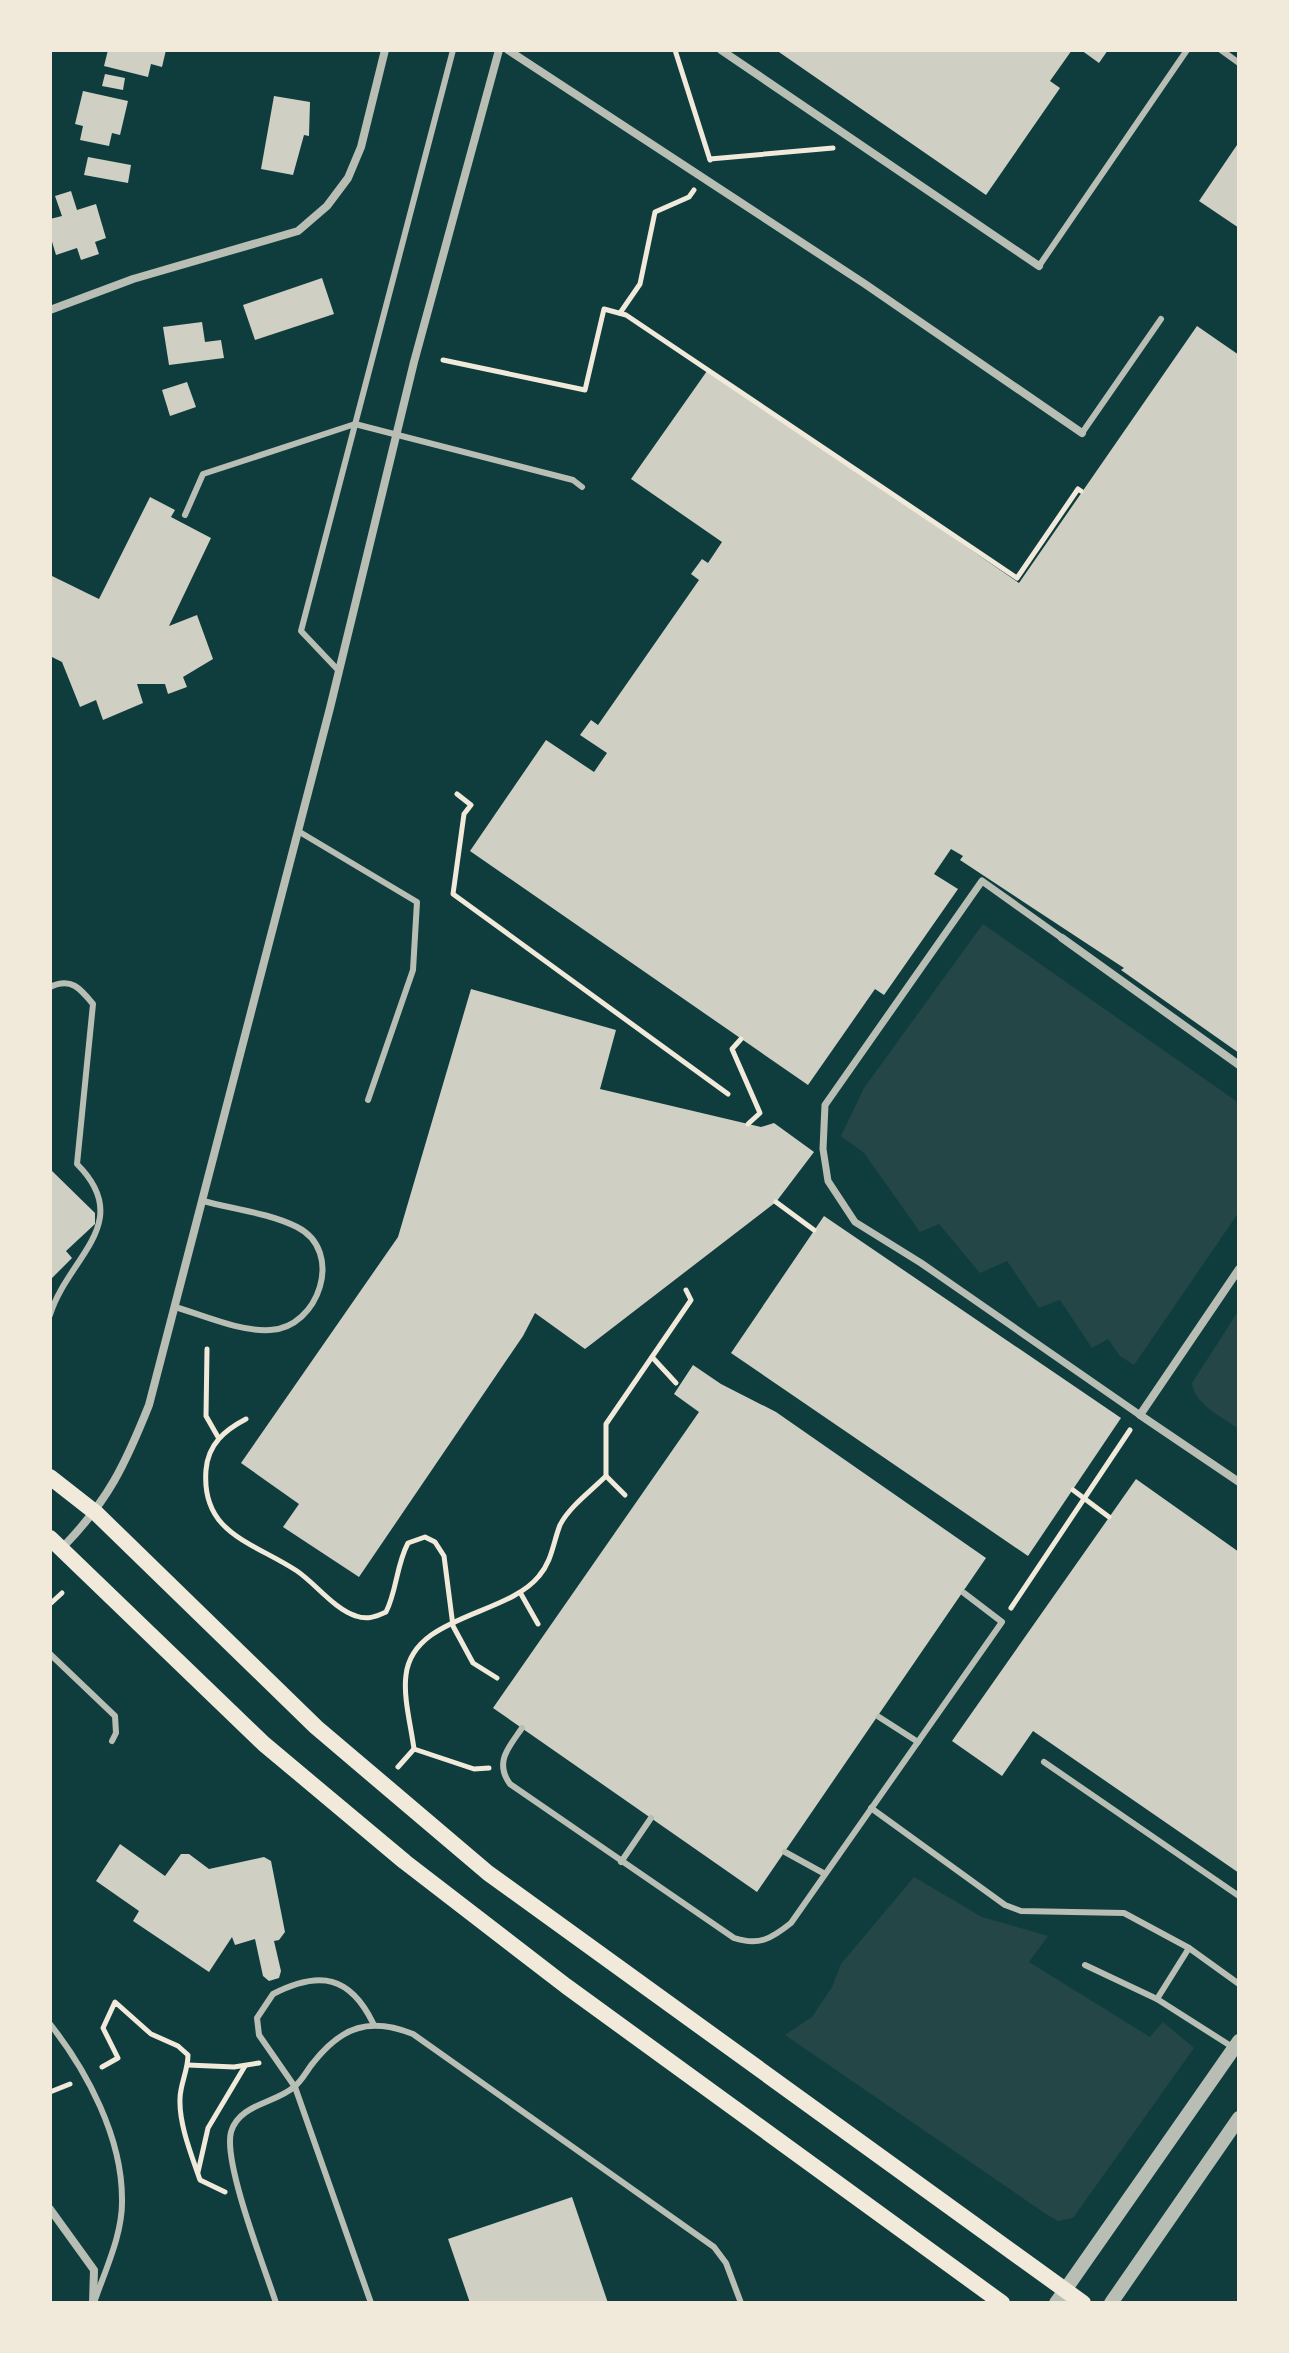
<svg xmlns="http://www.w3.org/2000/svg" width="1289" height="2353" font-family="Overpass,sans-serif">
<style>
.green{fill:#244646}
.building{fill:#cfcfc3}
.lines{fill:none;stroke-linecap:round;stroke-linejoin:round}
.path{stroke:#f1e9da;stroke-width:5}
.service{stroke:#b8beb3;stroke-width:6}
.pedestrian{stroke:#b8beb3;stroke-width:7}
.minor{stroke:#b8beb3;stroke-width:8}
.tertiary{stroke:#b8beb3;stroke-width:14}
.secondary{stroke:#f1e9da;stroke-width:16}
</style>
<rect width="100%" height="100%" fill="#0f3d3e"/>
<g class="green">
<path d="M 983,924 L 1239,1103 L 1239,1212 L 1134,1365 L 1120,1356 L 1108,1339 L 1092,1348 L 1060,1300 L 1039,1308 L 1007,1261 L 980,1273 L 939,1224 L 920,1232 L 864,1153 L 841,1136 L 864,1088 Z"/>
<path d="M 1239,1310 L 1239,1429 C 1222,1417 1195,1405 1192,1383 Z"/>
<path d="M 914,1877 L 982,1917 L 1048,1936 L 1029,1962 L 1150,2037 L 1163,2022 L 1194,2048 L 1073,2218 L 1058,2221 L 1046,2214 L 785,2035 L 812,2017 L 832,1987 L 841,1964 Z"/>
</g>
<g class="building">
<path d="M 108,50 L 166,50 L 162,67 L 151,64 L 148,77 L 104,66 Z"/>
<path d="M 776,50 L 1072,50 L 1050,81 L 1060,88 L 986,195 Z"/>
<path d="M 1081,50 L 1108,50 L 1099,63 Z"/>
<path d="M 105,74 L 125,78 L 123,90 L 102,86 Z"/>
<path d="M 83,91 L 128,101 L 120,135 L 112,133 L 109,146 L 80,140 L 83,126 L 75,124 Z"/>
<path d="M 274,96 L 310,102 L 309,136 L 304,135 L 293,175 L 261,169 Z"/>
<path d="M 1239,142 L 1239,228 L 1199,201 Z"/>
<path d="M 88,157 L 131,165 L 128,183 L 84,175 Z"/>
<path d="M 71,191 L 77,210 L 96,204 L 106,238 L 95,242 L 99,254 L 81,260 L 77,248 L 56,255 L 50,235 L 50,219 L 62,216 L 55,196 Z"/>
<path d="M 322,278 L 334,314 L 255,340 L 243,305 Z"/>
<path d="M 202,322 L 205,342 L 221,340 L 224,358 L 169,365 L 163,327 Z"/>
<path d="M 1197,326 L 1239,355 L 1239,1053 L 1121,970 L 1124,968 L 960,860 L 963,856 L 951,849 L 934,874 L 958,889 L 884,995 L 875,989 L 808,1085 L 470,851 L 546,740 L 594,772 L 607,753 L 580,735 L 591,720 L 598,725 L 699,580 L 691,574 L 702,559 L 708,563 L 722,542 L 631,479 L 707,371 L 716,374 L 1019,583 Z"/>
<path d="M 187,382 L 196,407 L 170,416 L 162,390 Z"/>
<path d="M 150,497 L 175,510 L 171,517 L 211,538 L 169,626 L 197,615 L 213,659 L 183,677 L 187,687 L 168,694 L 165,684 L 137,684 L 143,703 L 103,720 L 96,700 L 80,707 L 62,662 L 50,656 L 50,575 L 99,599 Z"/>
<path d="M 471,989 L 616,1030 L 600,1089 L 761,1127 L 774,1123 L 814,1152 L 776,1202 L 585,1349 L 535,1313 L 523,1336 L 359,1577 L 283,1527 L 299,1504 L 241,1463 L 398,1237 Z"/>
<path d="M 50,1169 L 95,1213 L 95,1224 L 66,1251 L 72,1258 L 50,1280 Z"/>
<path d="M 824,1216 L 1121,1418 L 1028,1556 L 731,1353 Z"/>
<path d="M 693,1365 L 721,1384 L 776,1412 L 986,1558 L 757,1892 L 493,1708 L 699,1412 L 674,1394 Z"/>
<path d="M 1136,1479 L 1239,1552 L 1239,1873 L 1033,1731 L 1002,1776 L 952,1741 Z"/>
<path d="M 120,1844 L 165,1876 L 181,1854 L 189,1854 L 209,1869 L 264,1857 L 271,1861 L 285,1932 L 279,1940 L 274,1941 L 281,1971 L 279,1978 L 269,1981 L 263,1976 L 255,1939 L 235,1945 L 232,1937 L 209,1972 L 133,1921 L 139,1911 L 96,1881 Z"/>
<path d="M 572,2197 L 608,2303 L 470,2303 L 448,2239 Z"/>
</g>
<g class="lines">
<g class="path">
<path d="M 675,50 L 710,160"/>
<path d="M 710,159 L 833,148"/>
<path d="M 620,313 L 640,284 L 655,212 L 689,197 L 694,190"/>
<path d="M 443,360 L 585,390 L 604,309 L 626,315 L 1017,578 L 1078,489 L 1081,491"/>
<path d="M 457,794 L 471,805 L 464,814 L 453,894 L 728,1094"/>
<path d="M 741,1039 L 732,1049 L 760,1113 L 748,1124"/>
<path d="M 776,1202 L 814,1230"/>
<path d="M 207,1349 L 206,1416 L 218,1437"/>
<path d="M 652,1357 L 676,1383"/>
<path d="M 246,1419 C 225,1430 208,1444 206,1470 C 201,1534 253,1542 297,1571 C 316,1584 334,1609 356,1616 C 367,1620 375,1617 386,1612 C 397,1590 396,1566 408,1543 L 425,1537 L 435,1542 L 444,1556 L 453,1626 L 473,1663 L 497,1678"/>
<path d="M 606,1476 L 625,1495"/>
<path d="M 1073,1490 L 1109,1517"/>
<path d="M 521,1594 L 538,1624"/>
<path d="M 50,1604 L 62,1593"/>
<path d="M 1011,1608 L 1130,1430"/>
<path d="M 414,1749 L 474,1769 L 489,1768"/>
<path d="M 398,1767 L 414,1749 C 411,1726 403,1697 406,1675 C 413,1615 507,1616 539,1576 C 552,1561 553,1543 560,1525 C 569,1507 592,1490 606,1476 L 606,1424 L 691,1300 L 686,1290"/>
<path d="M 188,2065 L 234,2067 L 259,2063"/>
<path d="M 102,2067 L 118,2058 L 103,2028 L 115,2002 L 151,2034 L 178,2046 L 188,2055 C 188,2071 180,2084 180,2099 C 179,2125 192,2156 200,2180 L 225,2192"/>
<path d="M 50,2092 L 70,2084"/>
<path d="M 198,2172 L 208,2128 L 245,2066"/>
</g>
<g class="service">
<path d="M 1221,50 L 1239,63"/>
<path d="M 1039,266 L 1187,50"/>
<path d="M 1082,433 L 1161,319"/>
<path d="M 185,515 L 203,474 L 355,424 L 573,480 L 582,487"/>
<path d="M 338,670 L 301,631 L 453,50"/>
<path d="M 298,831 L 417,902 L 413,970 L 368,1100"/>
<path d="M 50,987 C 71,977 80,988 93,1004 L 77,1164 C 136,1223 67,1258 50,1315"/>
<path d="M 175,1307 C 203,1315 240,1332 270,1330 C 319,1328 345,1251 297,1227 C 269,1213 233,1209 203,1201"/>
<path d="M 50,1654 L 115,1716 L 116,1733 L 112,1741"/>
<path d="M 879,1717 L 918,1742"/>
<path d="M 522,1728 C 509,1747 494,1762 510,1784 L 734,1938 C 759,1946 771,1939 791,1923 L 1002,1622 L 964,1593"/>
<path d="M 1044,1762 L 1239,1896"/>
<path d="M 871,1808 L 1005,1905 L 1021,1911 L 1124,1913 L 1189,1948 L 1239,1984"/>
<path d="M 785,1852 L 825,1874"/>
<path d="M 621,1862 L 651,1818"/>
<path d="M 1085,1965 L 1157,1999 L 1234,2048"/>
<path d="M 1157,1999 L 1189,1948"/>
<path d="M 50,2024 C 87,2071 122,2137 122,2199 C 123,2233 106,2268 95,2300"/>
<path d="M 276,2303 C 265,2269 223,2163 231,2132 C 239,2104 276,2103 294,2087 C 302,2081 307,2070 313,2063 C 342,2026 370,2017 413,2034 L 714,2247 L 726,2263 L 741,2303"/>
<path d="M 371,2303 L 295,2087 L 259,2035 L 257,2018 L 273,1994 C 320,1970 350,1976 373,2023"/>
</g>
<path class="pedestrian" d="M 1062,938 L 982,881 L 825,1105 L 823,1149 L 828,1181 L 855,1222 L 921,1263 L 1140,1415"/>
<g class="minor">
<path d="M 508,50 L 865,284 L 1082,433"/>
<path d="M 721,50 L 1039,266"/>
<path d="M 50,310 L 133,279 L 298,231 L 327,206 L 348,178 L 361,147 L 385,50"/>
<path d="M 1062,938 L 1239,1065"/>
<path d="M 1239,1269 L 1140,1415 L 1239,1482"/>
<path d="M 62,1548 C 108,1501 125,1465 149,1405 L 330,708 L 414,362 L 499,50"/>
<path d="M 50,2209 L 94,2270 L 93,2303"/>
</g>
<g class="tertiary">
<path d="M 1056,2303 L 1239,2041"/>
<path d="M 1111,2303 L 1239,2118"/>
</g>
<g class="secondary">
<path d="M 50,1477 L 96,1513 L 316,1727 L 488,1873 L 1083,2303"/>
<path d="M 50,1538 L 264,1744 L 405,1862 L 566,1986 L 1002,2303"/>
</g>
</g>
<rect width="1289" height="2353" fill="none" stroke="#f1e9da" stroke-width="104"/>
</svg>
